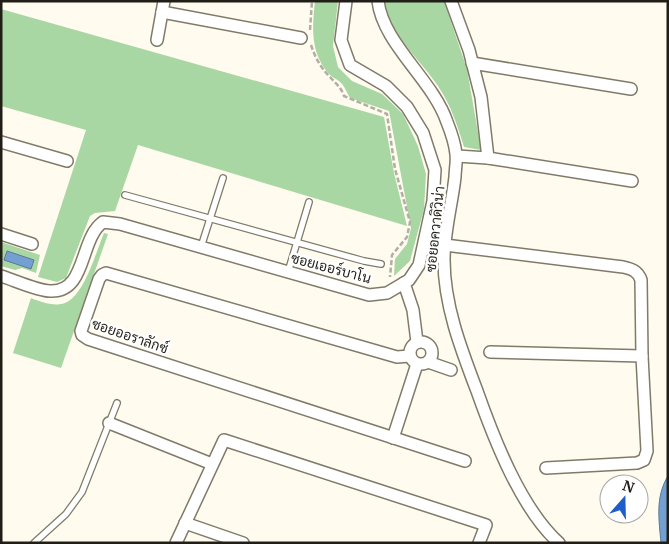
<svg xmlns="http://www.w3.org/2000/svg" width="669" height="544" font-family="Merriweather,Sarabun,serif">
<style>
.green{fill:#a9d7a4}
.water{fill:#73a0d0;stroke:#5a7998}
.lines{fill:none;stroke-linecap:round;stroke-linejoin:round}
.lane-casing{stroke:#807a69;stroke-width:8}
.street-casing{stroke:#807a69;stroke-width:14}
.path{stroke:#b1aea3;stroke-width:2.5;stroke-dasharray:5 2.5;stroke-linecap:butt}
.lane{stroke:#fff;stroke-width:5.5}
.street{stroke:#fff;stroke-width:11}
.labels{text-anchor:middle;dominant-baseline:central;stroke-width:5;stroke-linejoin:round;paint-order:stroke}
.street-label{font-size:14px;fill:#201e17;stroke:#fff}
</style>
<rect width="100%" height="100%" fill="#fffbef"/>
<g class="green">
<path d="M 315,1 L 338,1 L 333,46 L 338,67 L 352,81 L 382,94 L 403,114 L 418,146 L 426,174 L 424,209 L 410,261 L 394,276 L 395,259 L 407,244 L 411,228 L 389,111 L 350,98 C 347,93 344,85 340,82 C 337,79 333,78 330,75 C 310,54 312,28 315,1 Z"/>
<path d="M 385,1 L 444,1 L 467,69 L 481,150 L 464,147 C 457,125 451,105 438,86 C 424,64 384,28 385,1 Z"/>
<path d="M 1,9 L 384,117 L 394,173 L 407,226 L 138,145 L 115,211 L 95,213 L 90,216 L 66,278 L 57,282 L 38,277 L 86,130 L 1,106 Z"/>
<path d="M 104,233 L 108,234 L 61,368 L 13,353 L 31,298 C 41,302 54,307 65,303 C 84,296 96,252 104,233 Z"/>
<path d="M 1,242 L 40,255 L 36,273 L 22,268 L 15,270 L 1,266 Z"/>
</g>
<g class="water">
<path d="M 7,251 L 34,260 L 31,269 L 4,260 Z"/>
<path d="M 668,476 L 668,543 L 661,543 C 659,520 655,497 668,476 Z"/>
</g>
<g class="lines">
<defs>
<g id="lane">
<path d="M 125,195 L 364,261 L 381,264"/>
<path d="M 201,247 L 223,178"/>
<path d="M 288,272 L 309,202"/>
<path d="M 34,543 L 66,514 L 82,492 L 117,403"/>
</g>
<g id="street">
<path d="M 378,1 C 383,44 433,80 447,122 C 451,132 455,144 456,154 C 457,162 455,170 455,177 C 452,204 444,232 444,260 C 444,305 461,349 477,391 C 494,439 521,509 559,543"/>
<path d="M 451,1 L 469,50 L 481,97 L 488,158"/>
<path d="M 162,12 L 301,38"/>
<path d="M 157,40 L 164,1"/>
<path d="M 472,63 L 631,89"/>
<path d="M 1,142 L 67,161"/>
<path d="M 457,156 L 488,158 L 632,181"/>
<path d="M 1,234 L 32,244"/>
<path d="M 445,245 L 623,267 C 632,269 638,271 641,280 L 642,356 L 647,451 L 644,460 L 637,463 L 546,468"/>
<path d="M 1,276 C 14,280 38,291 50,291 C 87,293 79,239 103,222 L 120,224 L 369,295 L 387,293 L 409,280 L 419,265 L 433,201 L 435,170 L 423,133 L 407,107 L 386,86 L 350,65 L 341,40 L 346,1"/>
<path d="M 404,283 L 413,310 L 417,342"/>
<circle cx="421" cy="353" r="11"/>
<path d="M 490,352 L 642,356"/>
<path d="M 410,356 L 397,357 L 106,273 L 102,275 L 99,279 L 81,331 L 82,335 L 88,339 L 465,461"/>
<path d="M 428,362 L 451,370"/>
<path d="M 109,423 L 212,464"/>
<path d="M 393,438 L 417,364"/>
<path d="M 185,523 L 243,543"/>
<path d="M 176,543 L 224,440 L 486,525 L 479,543"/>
</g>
</defs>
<use href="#lane" class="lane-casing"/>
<use href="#street" class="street-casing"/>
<g class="path">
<path d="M 310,30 L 312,1"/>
<path d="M 311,45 C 315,57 320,67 330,77 C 336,84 341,87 344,96 L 387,114 L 395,169 L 410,222 L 407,237 L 392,255 L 390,277"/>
</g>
<use href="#lane" class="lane"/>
<use href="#street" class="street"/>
</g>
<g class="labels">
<g class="street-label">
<text transform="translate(435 229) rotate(-84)">ซอยอควาดิวิน่า</text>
<text transform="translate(331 268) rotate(15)">ซอยเออร์บาโน</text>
<text transform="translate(130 336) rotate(19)">ซอยออราลักซ์</text>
</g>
</g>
<rect width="669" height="544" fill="none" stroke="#201e17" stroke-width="5"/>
<g transform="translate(624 499) rotate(20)"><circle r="24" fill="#ffffff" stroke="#a6a5a2"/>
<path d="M0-4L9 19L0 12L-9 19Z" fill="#1e5ec9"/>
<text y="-8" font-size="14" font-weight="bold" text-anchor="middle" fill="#201e17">N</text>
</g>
</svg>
